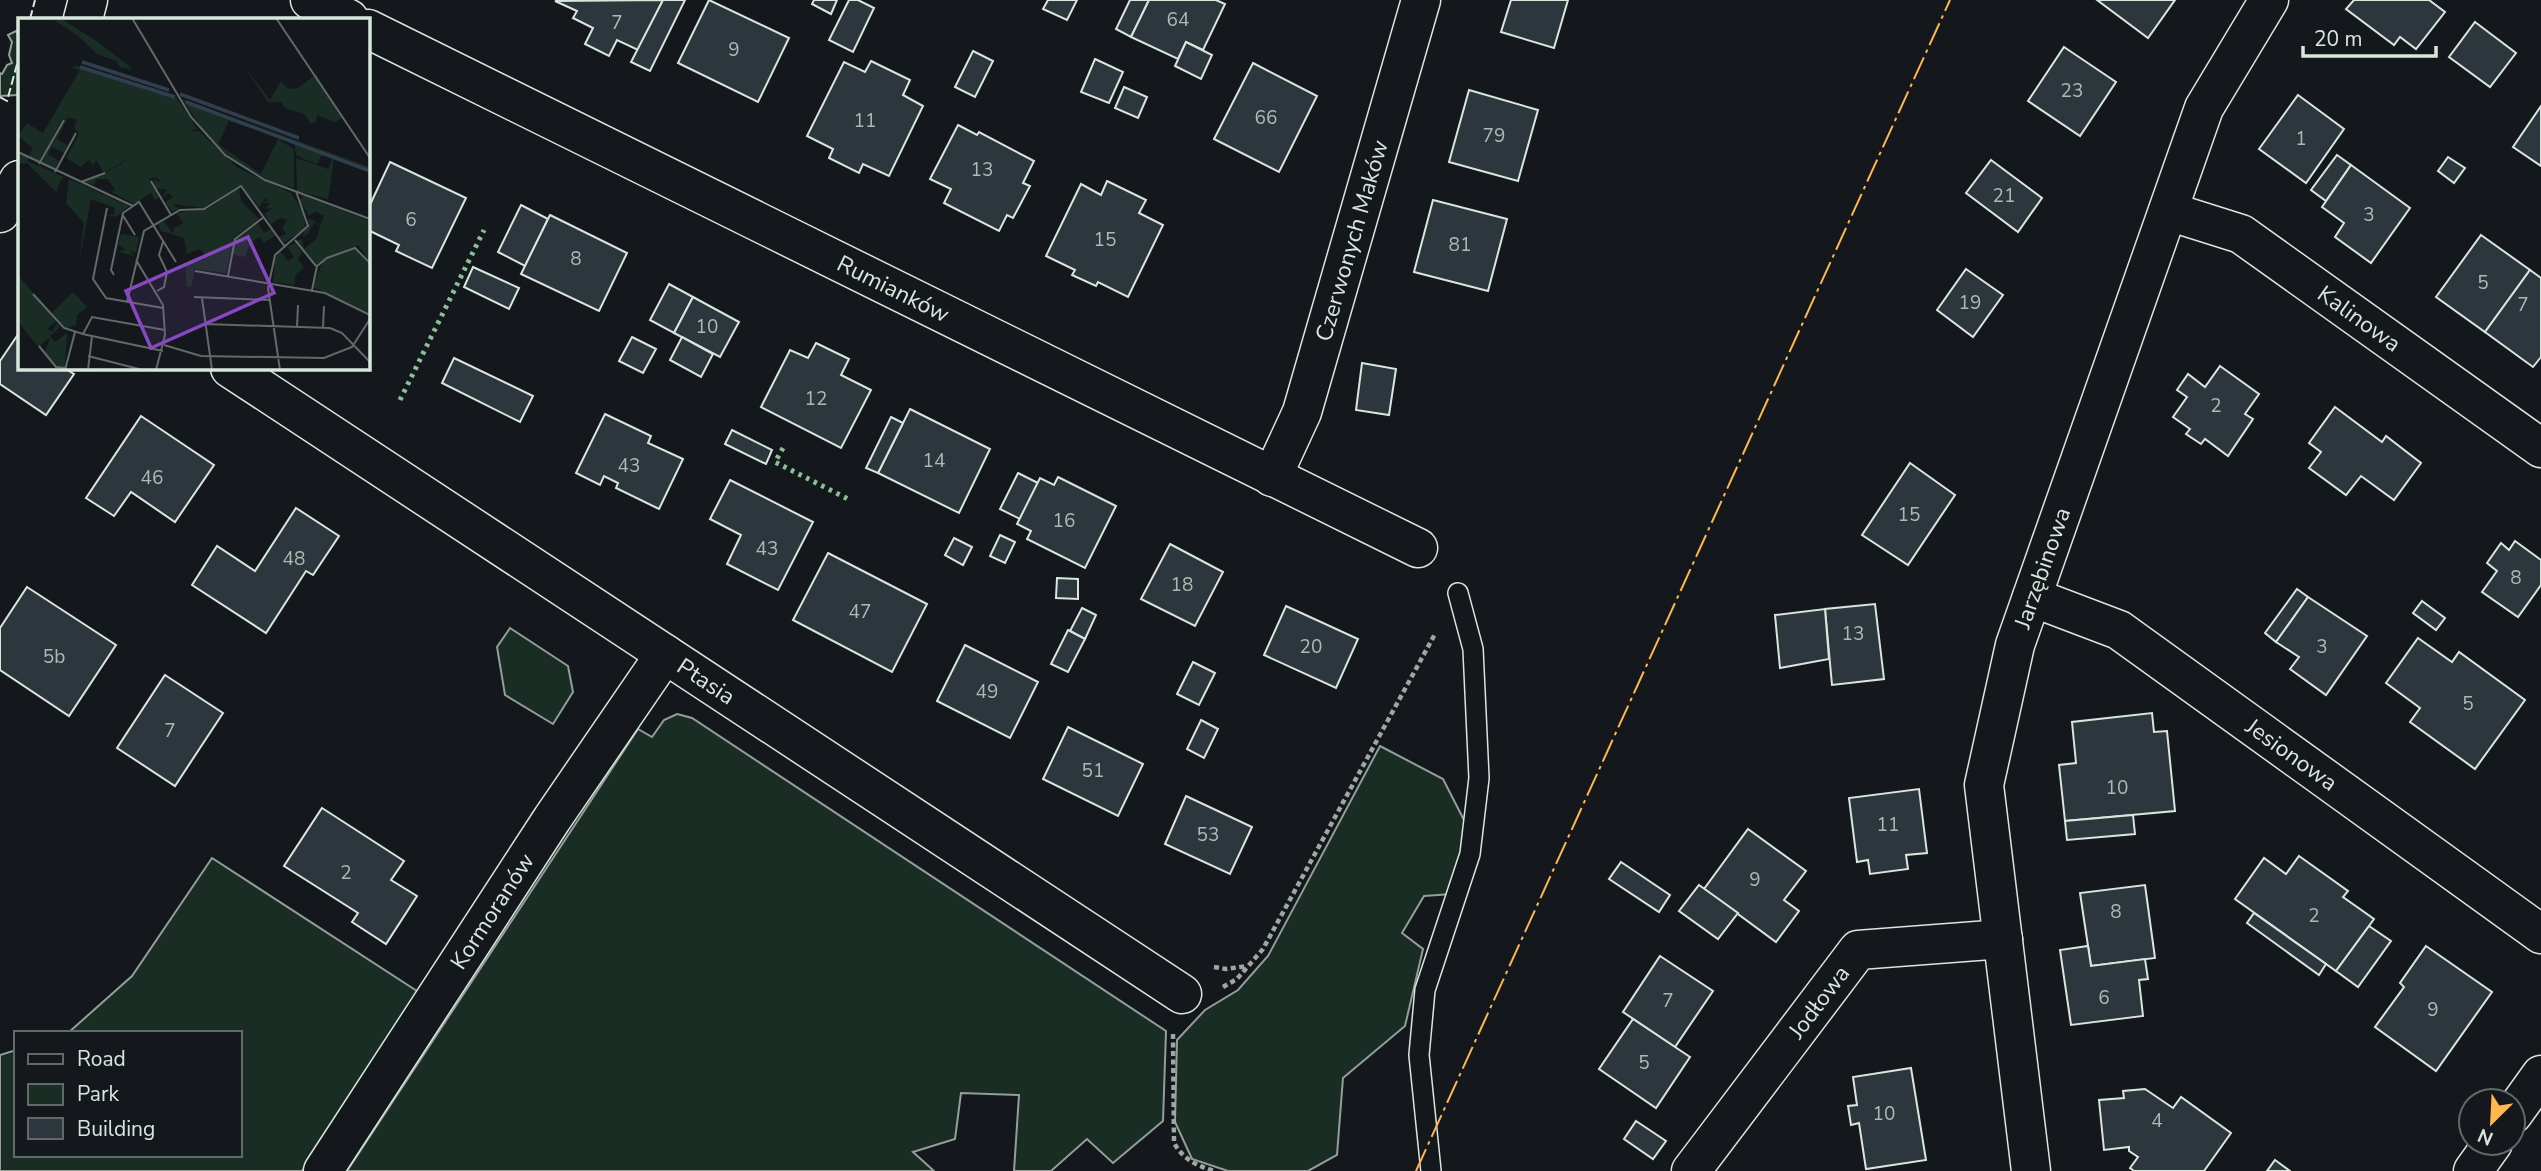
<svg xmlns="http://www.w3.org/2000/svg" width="2541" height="1171" font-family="'Nunito Sans',sans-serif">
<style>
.green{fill:#1a2d24;stroke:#939e99;stroke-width:2}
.building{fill:#2c363c;stroke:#d8e6dc;stroke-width:2}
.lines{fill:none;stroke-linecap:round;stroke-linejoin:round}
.service-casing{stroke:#d8e6dc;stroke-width:22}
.minor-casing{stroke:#d8e6dc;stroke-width:41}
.path{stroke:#9da8a2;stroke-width:4.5;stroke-dasharray:5 3.5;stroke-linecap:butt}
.service{stroke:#14181c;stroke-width:19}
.minor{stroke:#14181c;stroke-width:38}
.hedge{stroke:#8ac095;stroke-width:5;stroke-dasharray:3.5 5;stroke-linecap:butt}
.fence{stroke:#d8e6dc;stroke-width:2;stroke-dasharray:9 3.5;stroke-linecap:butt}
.power{stroke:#ffb74d;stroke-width:2;stroke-dasharray:24 5 3.5 5;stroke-linecap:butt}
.labels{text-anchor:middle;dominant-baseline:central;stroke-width:5;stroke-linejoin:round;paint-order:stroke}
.number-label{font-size:19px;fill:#adbab4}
.street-label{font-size:23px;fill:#d8e6dc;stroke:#14181c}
.inset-river{fill:none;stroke:#2f3f4d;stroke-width:3.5}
.inset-road{fill:none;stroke:#626a69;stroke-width:2}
.view{fill:#8948c3;fill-opacity:0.15;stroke:#8948c3;stroke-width:3.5}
.inset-edge{fill:none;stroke:#d8e6dc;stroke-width:3.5}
</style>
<rect width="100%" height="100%" fill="#14181c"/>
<g class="green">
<path d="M 16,31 L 19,34 L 19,89 L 17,95 L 0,96 L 0,73 L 2,74 L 7,65 L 12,63 L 9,55 L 12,42 L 8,35 Z"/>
<path d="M 510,628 L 568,666 L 573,692 L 553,724 L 505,695 L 497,647 Z"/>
<path d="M 677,714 L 692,718 L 1166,1031 L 1163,1121 L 1113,1163 L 1087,1139 L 1051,1171 L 1014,1171 L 1019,1095 L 961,1093 L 955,1139 L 913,1152 L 934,1171 L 347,1171 L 638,729 L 652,737 L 664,720 Z"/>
<path d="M 1380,746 L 1443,779 L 1465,822 L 1461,868 L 1452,894 L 1424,896 L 1402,933 L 1423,949 L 1405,1026 L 1343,1078 L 1337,1155 L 1308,1171 L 1228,1171 L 1192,1159 L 1175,1122 L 1177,1040 L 1205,1010 L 1238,990 L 1268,956 Z"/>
<path d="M 212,858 L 420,993 L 313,1158 L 302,1171 L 0,1171 L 0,1055 L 16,1050 L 16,1155 L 240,1155 L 240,1033 L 68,1033 L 132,976 Z"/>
</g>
<g class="building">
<path d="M 663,0 L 638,50 L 617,40 L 609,56 L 585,44 L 593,28 L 573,18 L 577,11 L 555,1 Z"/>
<path d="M 663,0 L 685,0 L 650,71 L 631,62 Z"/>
<path d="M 709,0 L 789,38 L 758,102 L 678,63 Z"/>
<path d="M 814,0 L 837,0 L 831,14 L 812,4 Z"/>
<path d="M 849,0 L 858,0 L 874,8 L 853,52 L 829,40 Z"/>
<path d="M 1048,0 L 1077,0 L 1067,20 L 1043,9 Z"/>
<path d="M 1130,0 L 1149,0 L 1131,37 L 1116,29 Z"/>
<path d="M 1149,0 L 1216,0 L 1225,4 L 1203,50 L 1186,42 L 1178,59 L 1131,37 Z"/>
<path d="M 1511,0 L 1568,0 L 1554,48 L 1501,32 Z"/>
<path d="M 2097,0 L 2175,0 L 2148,38 Z"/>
<path d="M 2354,0 L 2429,0 L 2445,12 L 2416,49 L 2400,37 L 2394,45 L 2346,9 Z"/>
<path d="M 2475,22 L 2516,53 L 2490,87 L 2449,57 Z"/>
<path d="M 1186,42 L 1212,55 L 1201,79 L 1175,66 Z"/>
<path d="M 2064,47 L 2116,82 L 2080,136 L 2028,101 Z"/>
<path d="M 973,51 L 993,61 L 975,97 L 955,87 Z"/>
<path d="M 1095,59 L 1123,72 L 1109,103 L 1081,92 Z"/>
<path d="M 871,61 L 910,80 L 903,95 L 923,106 L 889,176 L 863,164 L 859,173 L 829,158 L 833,149 L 807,136 L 844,62 L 865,72 Z"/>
<path d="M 1253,63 L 1317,96 L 1279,172 L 1214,139 Z"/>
<path d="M 1124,87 L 1147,97 L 1138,118 L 1115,108 Z"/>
<path d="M 1469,90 L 1538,110 L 1518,181 L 1449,162 Z"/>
<path d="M 2298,95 L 2344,129 L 2306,183 L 2259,149 Z"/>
<path d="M 2541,106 L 2541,166 L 2513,147 Z"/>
<path d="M 958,125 L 977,135 L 979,132 L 1034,161 L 1023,183 L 1030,186 L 1013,218 L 1007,215 L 999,231 L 944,203 L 951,189 L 930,179 Z"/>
<path d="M 2337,155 L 2351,165 L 2326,201 L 2311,190 Z"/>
<path d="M 2448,157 L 2465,168 L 2454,183 L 2438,171 Z"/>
<path d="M 1991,160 L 2042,198 L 2018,232 L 1966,193 Z"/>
<path d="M 390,162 L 466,198 L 432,268 L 396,251 L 399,245 L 368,230 L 368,209 Z"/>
<path d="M 2351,165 L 2410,208 L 2371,263 L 2335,237 L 2344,223 L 2322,207 Z"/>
<path d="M 1107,181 L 1146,200 L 1139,213 L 1163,225 L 1128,297 L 1098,282 L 1096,286 L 1072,275 L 1075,270 L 1046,256 L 1081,184 L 1101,195 Z"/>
<path d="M 1433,200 L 1507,219 L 1488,291 L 1414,272 Z"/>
<path d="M 521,205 L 548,219 L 525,266 L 498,252 Z"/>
<path d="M 550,215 L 627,253 L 599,311 L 521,274 Z"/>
<path d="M 2481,235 L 2530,270 L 2485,332 L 2436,297 Z"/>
<path d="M 473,267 L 519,288 L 509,309 L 464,287 Z"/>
<path d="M 1966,269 L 2003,295 L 1973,337 L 1937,310 Z"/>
<path d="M 2530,270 L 2541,278 L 2541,357 L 2533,367 L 2485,332 Z"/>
<path d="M 669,284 L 693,297 L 674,333 L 650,320 Z"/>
<path d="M 693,297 L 739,322 L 720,357 L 674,333 Z"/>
<path d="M 17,336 L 19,337 L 19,368 L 64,368 L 74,374 L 46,415 L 0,384 L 0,361 Z"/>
<path d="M 632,337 L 656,349 L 643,373 L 619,361 Z"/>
<path d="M 682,337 L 713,354 L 701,377 L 670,360 Z"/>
<path d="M 816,343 L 849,359 L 841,375 L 871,390 L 841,448 L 761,407 L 790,350 L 808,358 Z"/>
<path d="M 454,358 L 533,396 L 520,422 L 442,383 Z"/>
<path d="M 1362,363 L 1396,369 L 1389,415 L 1356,410 Z"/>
<path d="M 2220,366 L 2259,394 L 2245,414 L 2253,419 L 2228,456 L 2205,439 L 2201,444 L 2186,434 L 2190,429 L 2173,417 L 2187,397 L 2177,390 L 2188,374 L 2205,387 Z"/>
<path d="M 2335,407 L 2382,442 L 2386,436 L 2421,463 L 2394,500 L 2361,476 L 2346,495 L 2309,468 L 2321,452 L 2309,443 Z"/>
<path d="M 910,409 L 990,449 L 959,513 L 878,473 Z"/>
<path d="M 605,414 L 651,436 L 648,443 L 683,459 L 659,509 L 616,488 L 618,483 L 604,476 L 600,485 L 576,473 Z"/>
<path d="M 141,416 L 214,465 L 175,522 L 131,492 L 114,516 L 86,498 Z"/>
<path d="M 891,417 L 903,423 L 878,473 L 866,468 Z"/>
<path d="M 732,430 L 772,450 L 766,464 L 725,444 Z"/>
<path d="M 1910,463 L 1955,495 L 1908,565 L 1862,535 Z"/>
<path d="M 1018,473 L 1038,483 L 1020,519 L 1000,509 Z"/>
<path d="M 1058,477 L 1116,506 L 1085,568 L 1027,539 L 1031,531 L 1017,524 L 1040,478 L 1054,485 Z"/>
<path d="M 730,480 L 813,522 L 778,590 L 727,564 L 741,535 L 710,519 Z"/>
<path d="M 296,508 L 339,536 L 313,575 L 306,571 L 266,633 L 192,585 L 217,546 L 255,571 Z"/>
<path d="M 1000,535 L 1015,542 L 1005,563 L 990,556 Z"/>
<path d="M 954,538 L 972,547 L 963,565 L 945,555 Z"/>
<path d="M 2515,541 L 2541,560 L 2541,585 L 2518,617 L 2482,592 L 2497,571 L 2487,563 L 2501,543 L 2509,550 Z"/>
<path d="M 1170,544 L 1223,572 L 1195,626 L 1141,599 Z"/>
<path d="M 828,553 L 927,604 L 892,672 L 793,620 Z"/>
<path d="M 1057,578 L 1078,579 L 1078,599 L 1056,598 Z"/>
<path d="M 27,587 L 116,645 L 69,716 L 0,670 L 0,628 Z"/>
<path d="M 2297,589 L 2308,597 L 2276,642 L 2265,633 Z"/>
<path d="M 2308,597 L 2367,636 L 2326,695 L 2290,669 L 2299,657 L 2276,642 Z"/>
<path d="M 2422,601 L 2445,618 L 2436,630 L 2413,613 Z"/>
<path d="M 1875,604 L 1884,679 L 1832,685 L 1825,609 Z"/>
<path d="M 1286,606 L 1358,639 L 1336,688 L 1264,655 Z"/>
<path d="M 1082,608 L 1096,615 L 1085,639 L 1070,631 Z"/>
<path d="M 1825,609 L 1829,659 L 1780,668 L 1775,615 Z"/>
<path d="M 1068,630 L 1085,639 L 1068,672 L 1051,664 Z"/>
<path d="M 2418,638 L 2452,662 L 2459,652 L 2525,700 L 2475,769 L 2410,722 L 2420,708 L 2386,683 Z"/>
<path d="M 965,645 L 1038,682 L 1010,738 L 937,701 Z"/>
<path d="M 1193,662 L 1215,673 L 1199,705 L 1177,694 Z"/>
<path d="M 165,675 L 223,713 L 175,786 L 117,748 Z"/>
<path d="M 2152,713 L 2154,732 L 2167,731 L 2175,811 L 2065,821 L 2059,765 L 2076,763 L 2072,722 Z"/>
<path d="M 1201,720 L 1218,729 L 1204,758 L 1187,749 Z"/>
<path d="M 1068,727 L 1143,764 L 1118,816 L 1043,779 Z"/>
<path d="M 1919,789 L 1927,853 L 1906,855 L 1908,869 L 1870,874 L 1868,860 L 1857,862 L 1849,798 Z"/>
<path d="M 1186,796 L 1252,827 L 1230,874 L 1165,844 Z"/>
<path d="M 322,808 L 404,861 L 391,880 L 417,896 L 386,944 L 352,922 L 358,913 L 284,866 Z"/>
<path d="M 2133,815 L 2135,834 L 2067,840 L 2065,821 Z"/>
<path d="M 1748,829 L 1806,871 L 1784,900 L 1799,911 L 1776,942 L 1704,889 Z"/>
<path d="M 2299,856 L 2348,891 L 2343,897 L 2374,919 L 2336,971 L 2235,899 L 2264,858 L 2286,874 Z"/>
<path d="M 1621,862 L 1670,895 L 1659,912 L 1609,879 Z"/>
<path d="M 1699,885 L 1738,913 L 1718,939 L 1679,911 Z"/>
<path d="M 2145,885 L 2155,958 L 2091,966 L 2080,893 Z"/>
<path d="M 2254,913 L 2326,964 L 2319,975 L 2247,923 Z"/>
<path d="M 2369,926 L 2391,941 L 2358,987 L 2336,971 Z"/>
<path d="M 2088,946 L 2091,966 L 2145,959 L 2148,979 L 2139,980 L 2143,1016 L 2071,1025 L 2060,950 Z"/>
<path d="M 2426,946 L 2492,992 L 2436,1071 L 2375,1027 L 2404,987 L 2400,983 Z"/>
<path d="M 1660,956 L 1713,991 L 1675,1047 L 1623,1012 Z"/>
<path d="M 1633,1019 L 1690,1057 L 1656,1108 L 1599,1069 Z"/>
<path d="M 1911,1068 L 1926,1160 L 1866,1169 L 1859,1123 L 1851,1125 L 1848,1106 L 1857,1105 L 1853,1077 Z"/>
<path d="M 2145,1089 L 2173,1108 L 2181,1097 L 2231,1133 L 2204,1171 L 2134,1171 L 2130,1168 L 2138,1157 L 2129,1151 L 2129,1147 L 2104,1150 L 2099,1100 L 2124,1098 L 2123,1091 Z"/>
<path d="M 1636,1121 L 1666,1141 L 1653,1159 L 1624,1139 Z"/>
<path d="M 2275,1160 L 2290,1171 L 2267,1171 Z"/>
</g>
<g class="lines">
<defs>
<path id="service" d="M 1431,1171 L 1419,1055 L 1425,990 L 1470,854 L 1479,778 L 1473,649 L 1458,593"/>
<g id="minor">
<path d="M 310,0 L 349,19"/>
<path d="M 83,19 L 88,0"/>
<path id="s1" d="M 368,29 L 1418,548"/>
<path id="s2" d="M 2168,211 L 2241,234 L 2541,448"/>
<path d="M 0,213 L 19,180"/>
<path id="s3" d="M 230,368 L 1182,994"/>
<path id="s4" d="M 1272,477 L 1302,412 L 1421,0"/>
<path id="s5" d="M 2032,597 L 2119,630 L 2541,934"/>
<path d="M 2513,1114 L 2541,1075"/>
<path id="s6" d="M 323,1171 L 552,819 L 665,654"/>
<path id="s7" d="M 1691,1171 L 1858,950 L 2003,939"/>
<path id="s8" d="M 2031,1171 L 1984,785 L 2015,645 L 2204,108 L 2269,0"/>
<path d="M 2473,1171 L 2493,1143"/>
</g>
</defs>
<use href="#service" class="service-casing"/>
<use href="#minor" class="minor-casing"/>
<g class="path">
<path d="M 1214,967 L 1226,969 L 1247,966"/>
<path d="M 1223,987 L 1237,979 L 1263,949 L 1435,634"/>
<path d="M 1173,1034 L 1174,1143 C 1184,1160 1196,1165 1214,1171"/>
</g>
<use href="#service" class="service"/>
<use href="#minor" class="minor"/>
<g class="hedge">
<path d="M 400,400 L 484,230"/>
<path d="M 783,448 L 775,462 L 850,500"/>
</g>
<g class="fence">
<path d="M 30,19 L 35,0"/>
<path d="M 0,97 L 7,101 L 19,57"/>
</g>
<path class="power" d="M 1416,1171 L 1950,0"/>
</g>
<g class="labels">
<g class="number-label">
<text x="1178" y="20">64</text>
<text x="617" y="23">7</text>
<text x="734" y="50">9</text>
<text x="2072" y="91">23</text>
<text x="1266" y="118">66</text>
<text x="865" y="121">11</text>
<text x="1494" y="136">79</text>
<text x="2301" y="139">1</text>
<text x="982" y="170">13</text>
<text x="2004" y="196">21</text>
<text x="2369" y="215">3</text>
<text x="411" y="220">6</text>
<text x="1105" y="240">15</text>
<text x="1460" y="245">81</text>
<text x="576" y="259">8</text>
<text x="2483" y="283">5</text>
<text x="1970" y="303">19</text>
<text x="2523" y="305">7</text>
<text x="707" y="327">10</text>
<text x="816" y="399">12</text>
<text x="2216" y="406">2</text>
<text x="934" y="461">14</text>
<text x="629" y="466">43</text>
<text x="152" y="478">46</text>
<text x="1909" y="515">15</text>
<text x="1064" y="521">16</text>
<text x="767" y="549">43</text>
<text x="294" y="559">48</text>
<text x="2516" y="578">8</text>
<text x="1182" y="585">18</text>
<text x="860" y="612">47</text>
<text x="1853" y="634">13</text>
<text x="1311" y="647">20</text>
<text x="2322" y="647">3</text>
<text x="54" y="657">5b</text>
<text x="987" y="692">49</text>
<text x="2468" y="704">5</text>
<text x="170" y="731">7</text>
<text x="1093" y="771">51</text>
<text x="2117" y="788">10</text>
<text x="1888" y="825">11</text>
<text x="1208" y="835">53</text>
<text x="346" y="873">2</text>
<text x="1755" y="880">9</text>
<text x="2116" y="912">8</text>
<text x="2314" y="916">2</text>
<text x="2104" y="998">6</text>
<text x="1668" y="1001">7</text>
<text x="2433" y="1010">9</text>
<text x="1644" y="1063">5</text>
<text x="1884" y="1114">10</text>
<text x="2157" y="1121">4</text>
</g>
<g class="street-label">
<text stroke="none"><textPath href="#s4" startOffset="250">Czerwonych Maków</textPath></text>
<text stroke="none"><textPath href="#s1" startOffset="586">Rumianków</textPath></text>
<text stroke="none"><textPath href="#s2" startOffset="222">Kalinowa</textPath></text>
<text stroke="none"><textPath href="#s8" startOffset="614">Jarzębinowa</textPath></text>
<text stroke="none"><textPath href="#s3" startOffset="570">Ptasia</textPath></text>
<text stroke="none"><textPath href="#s5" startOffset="306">Jesionowa</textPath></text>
<text stroke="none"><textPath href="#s6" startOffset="310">Kormoranów</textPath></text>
<text stroke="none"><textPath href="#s7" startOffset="212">Jodłowa</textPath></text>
</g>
</g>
<g transform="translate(18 18)">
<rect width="352" height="352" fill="#14181c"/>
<path d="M 42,0 L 80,24 L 115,51 L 103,50 L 98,43 L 79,36 L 59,17 L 36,2 ZM 225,47 L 252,82 L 263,63 L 270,71 L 280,70 L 298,56 L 324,100 L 316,104 L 299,97 L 298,104 L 293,106 L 286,96 L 267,90 L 263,84 L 250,84 ZM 59,48 L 159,80 L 179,111 L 171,113 L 181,113 L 220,150 L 273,175 L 286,196 L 287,210 L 266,225 L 261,219 L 268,216 L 264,210 L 269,202 L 262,200 L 253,206 L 246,196 L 255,190 L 248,191 L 252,184 L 244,186 L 250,182 L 248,179 L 241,189 L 223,167 L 185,190 L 155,186 L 161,191 L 154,194 L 147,184 L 155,179 L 151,175 L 144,180 L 149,172 L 138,170 L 135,161 L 143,164 L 138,159 L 131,161 L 141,179 L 137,182 L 133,175 L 116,186 L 93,174 L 97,172 L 90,161 L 79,161 L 76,167 L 67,164 L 93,152 L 119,135 L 86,155 L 78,142 L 76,147 L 70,142 L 63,149 L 48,140 L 61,116 L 56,109 L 59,102 L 50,99 L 39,121 L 50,128 L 46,135 L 34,129 L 30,136 L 41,143 L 37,151 L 23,146 L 47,101 L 45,100 L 21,144 L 11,140 L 9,143 L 48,160 L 44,160 L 38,174 L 9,145 L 0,146 L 0,132 L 10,139 L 15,130 L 0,118 L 9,105 L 25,115 L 62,52 L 52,49 ZM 164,81 L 352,149 L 352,153 L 316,139 L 310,181 L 279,173 L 278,140 L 310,151 L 314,141 L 304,137 L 299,146 L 290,143 L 278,137 L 276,124 L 211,103 L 200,126 L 243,156 L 260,121 L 276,131 L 276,170 L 254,164 L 215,142 L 189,118 ZM 51,161 L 111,188 L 98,199 L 89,197 L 96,196 L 97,190 L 73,181 L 61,244 L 66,205 L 48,185 ZM 221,170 L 223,183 L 241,201 L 216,219 L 208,255 L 177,251 L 173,269 L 169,269 L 167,248 L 181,239 L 186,243 L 186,235 L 181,231 L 169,236 L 166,220 L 143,213 L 140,206 L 146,203 L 155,216 L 156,210 L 165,205 L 158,195 L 190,191 ZM 284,177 L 352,203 L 352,223 L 347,224 L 352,224 L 352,244 L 340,227 L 298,246 L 280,224 L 280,223 L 284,221 L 286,231 L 299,220 L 302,208 L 296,204 L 290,216 L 284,219 L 291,200 L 302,207 L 306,197 L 297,194 L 291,198 L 282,183 ZM 239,204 L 246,215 L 253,211 L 258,217 L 246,225 L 242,219 L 233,224 L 227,239 L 214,237 L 217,222 ZM 103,216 L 121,219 L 118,235 L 112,232 L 117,238 L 100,234 L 107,231 L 100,227 ZM 277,225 L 284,234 L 280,241 L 286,250 L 278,256 L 276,267 L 255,264 L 257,240 L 262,233 L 270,243 L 276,239 L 269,229 ZM 337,231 L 352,247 L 352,295 L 295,269 L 305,243 ZM 0,257 L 38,303 L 29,311 L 34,314 L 39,305 L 42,309 L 32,318 L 37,324 L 49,315 L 47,349 L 38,348 L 27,335 L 32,319 L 20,329 L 0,303 ZM 55,274 L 69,289 L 59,297 L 58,306 L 48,311 L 34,295 Z" fill="#1a2d24"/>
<path class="inset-river" d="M 64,44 L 151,72M 62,49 L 157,79M 162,76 L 281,120M 168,84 L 352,153"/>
<path class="inset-road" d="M 114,0 L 173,99 L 207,137 L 247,162 L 352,201M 258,0 L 352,140M 0,134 L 115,188M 21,146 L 46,102M 37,154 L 58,115M 133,163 L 153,197M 63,164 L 87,155M 89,190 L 75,261 L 88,280 L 145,290M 104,196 L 117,217M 277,222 L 298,248M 118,242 L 145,287 L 147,317 L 138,352M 177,253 L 307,275 L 352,297M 96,257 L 93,252 L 105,195 L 121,184 L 158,244M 210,258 L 217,221 L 246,199M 294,272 L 299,248 L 309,240 L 337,230 L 352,245M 139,273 L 146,269 L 149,254 L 141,237 L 145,224M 15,276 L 46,310 L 65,316M 176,279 L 252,282M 184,280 L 194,352M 109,284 L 126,213 L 162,192 L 186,191 L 223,168 L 267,229M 187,306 L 312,310 L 324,315 L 352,344M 279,309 L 280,287M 305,310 L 306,288M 74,318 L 145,333M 146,327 L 183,338 L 306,340 L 334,329 L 352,301M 21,328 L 38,349 L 48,350M 70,338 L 125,352M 47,352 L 57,314M 70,352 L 74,318 L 65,316 L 74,299 L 147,312M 262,352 L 250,270 L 257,237 L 290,208 L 278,173"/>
<path class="view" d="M 230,219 L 256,275 L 133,330 L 108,273 Z"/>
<rect width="352" height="352" class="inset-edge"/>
</g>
<rect x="14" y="1031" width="228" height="126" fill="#14181c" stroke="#626a69" stroke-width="2"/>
<rect x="28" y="1054" width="35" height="10" fill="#14181c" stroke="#626a69" stroke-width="2"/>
<text x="77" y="1066" font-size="21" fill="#d8e6dc">Road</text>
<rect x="28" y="1084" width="35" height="21" fill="#1a2d24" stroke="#626a69" stroke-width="2"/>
<text x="77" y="1101" font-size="21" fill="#d8e6dc">Park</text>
<rect x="28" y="1118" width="35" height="21" fill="#2c363c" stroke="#626a69" stroke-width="2"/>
<text x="77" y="1136" font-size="21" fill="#d8e6dc">Building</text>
<g transform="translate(2492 1122) rotate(204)"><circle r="33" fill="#14181c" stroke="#626a69" stroke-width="2"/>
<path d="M0-5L12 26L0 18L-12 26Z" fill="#ffb74d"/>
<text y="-10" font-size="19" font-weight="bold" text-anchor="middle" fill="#d8e6dc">N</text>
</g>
<path d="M2303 46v10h133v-10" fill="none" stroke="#d8e6dc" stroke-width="3.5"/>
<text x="2314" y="46" font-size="21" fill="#d8e6dc" stroke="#14181c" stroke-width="5" paint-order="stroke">20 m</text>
</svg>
